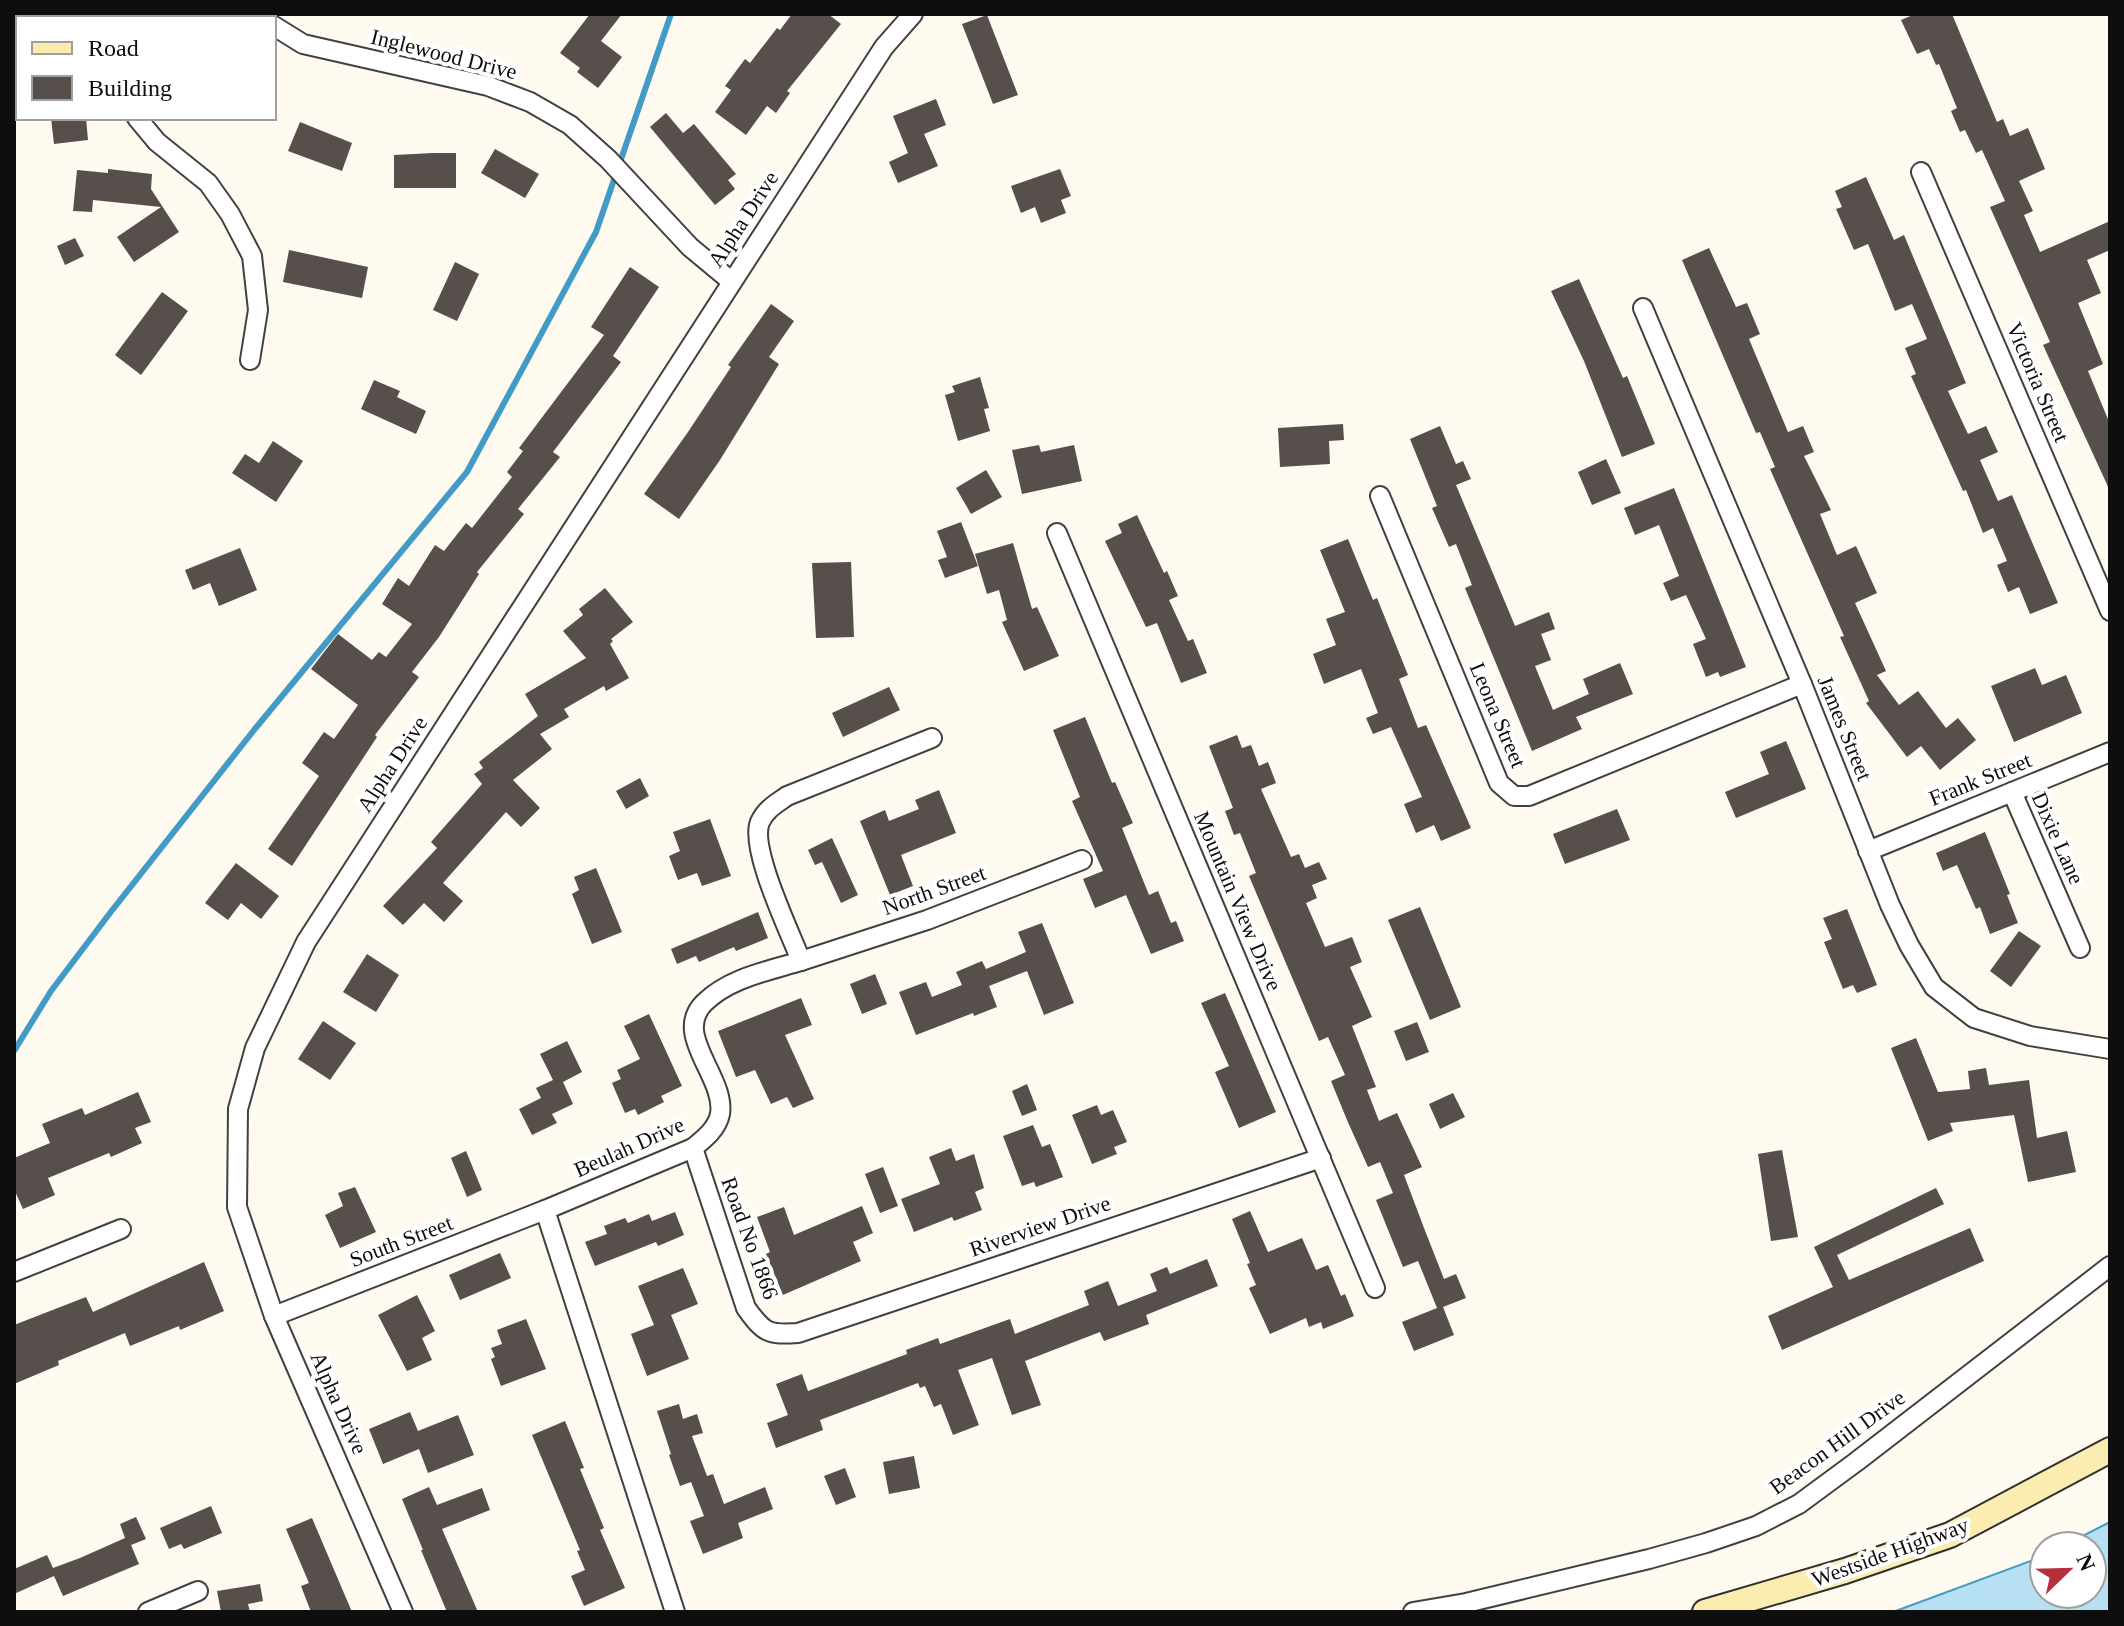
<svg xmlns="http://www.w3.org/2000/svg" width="2124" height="1626" font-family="'Times New Roman',serif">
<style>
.water{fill:#b7e0f3;stroke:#429ac6;stroke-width:2}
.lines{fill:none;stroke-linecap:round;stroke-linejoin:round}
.stream{stroke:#429ac6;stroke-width:6}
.building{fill:#564f4b}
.minor-casing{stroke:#414141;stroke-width:22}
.secondary-casing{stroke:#303030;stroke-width:28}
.minor{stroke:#fff;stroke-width:18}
.secondary{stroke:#faedaf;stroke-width:24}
.labels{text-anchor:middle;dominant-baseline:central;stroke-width:8;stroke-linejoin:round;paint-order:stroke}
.street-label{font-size:22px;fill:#0e0e0e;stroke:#fff}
</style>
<rect width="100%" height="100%" fill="#fefaf0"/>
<path class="water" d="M 2110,1522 L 2110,1612 L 1893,1612 L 2044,1556 L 2044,1594 L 2092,1594 L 2092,1546 L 2063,1546 Z"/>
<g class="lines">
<path class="stream" d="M 14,1051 L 51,991 L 110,913 L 254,730 L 467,472 L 596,232 L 671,14"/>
</g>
<g class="building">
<path d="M 590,14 L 622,14 L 601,41 L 622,57 L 598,88 L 577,72 L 580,68 L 560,53 Z"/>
<path d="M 792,14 L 828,14 L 841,24 L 787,91 L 790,93 L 776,113 L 767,106 L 746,135 L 715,112 L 731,90 L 725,86 L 745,59 L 750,63 L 777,28 L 780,30 Z"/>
<path d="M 1915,14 L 1952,14 L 1997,122 L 2003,119 L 2010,136 L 2028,128 L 2045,169 L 2019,181 L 2033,211 L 2024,215 L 2040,252 L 2110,221 L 2110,250 L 2087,260 L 2101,293 L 2078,303 L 2103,364 L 2088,371 L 2110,424 L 2110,491 L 2043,345 L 2050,342 L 1990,207 L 2005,201 L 1982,150 L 1976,153 L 1965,130 L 1960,132 L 1951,111 L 1957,108 L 1939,64 L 1936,65 L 1929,49 L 1917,54 L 1901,20 Z"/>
<path d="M 987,15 L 1018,95 L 993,104 L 962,24 Z"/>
<path d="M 936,99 L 946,125 L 924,134 L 938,166 L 898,183 L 889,162 L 908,153 L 893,116 Z"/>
<path d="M 666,113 L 683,133 L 694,124 L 736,174 L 728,180 L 735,189 L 715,205 L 650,127 Z"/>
<path d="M 51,118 L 86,118 L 88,140 L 54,144 Z"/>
<path d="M 300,122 L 352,143 L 342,171 L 288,151 Z"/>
<path d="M 495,149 L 539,174 L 525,198 L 481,173 Z"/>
<path d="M 433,153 L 456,153 L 456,188 L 394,188 L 394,155 Z"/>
<path d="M 108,169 L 152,174 L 151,189 L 179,232 L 134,262 L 117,237 L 161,207 L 93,200 L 92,212 L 73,211 L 77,170 L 108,173 Z"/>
<path d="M 1060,169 L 1071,196 L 1061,200 L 1066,213 L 1041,223 L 1035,207 L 1021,213 L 1011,186 Z"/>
<path d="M 1866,177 L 1894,240 L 1904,235 L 1966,383 L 1948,391 L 1968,434 L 1986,426 L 1998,452 L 1980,460 L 1998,501 L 2012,495 L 2058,603 L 2030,614 L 2019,587 L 2008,592 L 1997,565 L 2007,561 L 1993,528 L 1983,533 L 1966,490 L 1963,491 L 1911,376 L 1916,374 L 1905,348 L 1927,339 L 1912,304 L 1895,311 L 1868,244 L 1854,250 L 1836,209 L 1842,207 L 1835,191 Z"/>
<path d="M 75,238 L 84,256 L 65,265 L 57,246 Z"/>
<path d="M 1709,248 L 1736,307 L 1747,303 L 1760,334 L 1749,339 L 1788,432 L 1803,426 L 1814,452 L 1804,456 L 1831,510 L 1820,514 L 1837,555 L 1856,546 L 1877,593 L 1855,603 L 1886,671 L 1877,675 L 1899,705 L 1918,691 L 1946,728 L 1958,718 L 1976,740 L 1940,770 L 1921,746 L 1907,757 L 1866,703 L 1869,701 L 1840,637 L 1844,636 L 1770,469 L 1775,467 L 1760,432 L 1756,433 L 1682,260 Z"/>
<path d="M 289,250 L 368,267 L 362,298 L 283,282 Z"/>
<path d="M 455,262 L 479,274 L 457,321 L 433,310 Z"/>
<path d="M 630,267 L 659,287 L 613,356 L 621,362 L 553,452 L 560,457 L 518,509 L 524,514 L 477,572 L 479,574 L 439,637 L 412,672 L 419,677 L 375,735 L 377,737 L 292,866 L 268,849 L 319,776 L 302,763 L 324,732 L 334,739 L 358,705 L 311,669 L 338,634 L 372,660 L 379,652 L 386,657 L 412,624 L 382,604 L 398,578 L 409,586 L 435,545 L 444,551 L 466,523 L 472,528 L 512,477 L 507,472 L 523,451 L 519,448 L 604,335 L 591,327 Z"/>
<path d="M 1579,279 L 1623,378 L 1627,376 L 1655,444 L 1622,457 L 1584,361 L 1551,291 Z"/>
<path d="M 162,292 L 188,311 L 141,375 L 115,355 Z"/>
<path d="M 771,304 L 794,321 L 769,357 L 779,364 L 720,460 L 679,519 L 644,494 L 688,432 L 731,367 L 728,365 Z"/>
<path d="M 980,377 L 989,408 L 984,409 L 990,431 L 958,441 L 945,395 L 955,392 L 952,386 Z"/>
<path d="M 374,380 L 400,391 L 397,397 L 426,411 L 416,434 L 361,409 Z"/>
<path d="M 1343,424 L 1344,440 L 1329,441 L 1330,464 L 1280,467 L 1278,428 Z"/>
<path d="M 1440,426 L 1456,464 L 1463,461 L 1471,479 L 1456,485 L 1515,626 L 1549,612 L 1555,629 L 1541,634 L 1551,660 L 1535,666 L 1553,710 L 1589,694 L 1583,679 L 1620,663 L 1633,694 L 1576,717 L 1582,729 L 1532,751 L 1465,588 L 1472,585 L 1456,544 L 1449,547 L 1432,508 L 1437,506 L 1410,439 Z"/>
<path d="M 273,441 L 303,461 L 276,502 L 232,473 L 245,454 L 259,463 Z"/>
<path d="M 1039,445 L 1041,452 L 1074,445 L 1082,481 L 1022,494 L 1012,450 Z"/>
<path d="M 1606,459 L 1621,493 L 1592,505 L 1578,472 Z"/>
<path d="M 986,470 L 1002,497 L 971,514 L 956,488 Z"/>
<path d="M 1674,488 L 1746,667 L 1720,677 L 1718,672 L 1706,677 L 1693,644 L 1706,639 L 1686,595 L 1671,601 L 1663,583 L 1679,576 L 1659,525 L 1635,535 L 1624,508 Z"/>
<path d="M 1137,515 L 1164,573 L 1167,571 L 1178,596 L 1169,600 L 1188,641 L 1193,639 L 1207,673 L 1181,683 L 1157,623 L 1146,627 L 1105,541 L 1122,533 L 1118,524 Z"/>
<path d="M 961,522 L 978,566 L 945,578 L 938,560 L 947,557 L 937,531 Z"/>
<path d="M 1348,539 L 1373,600 L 1377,598 L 1408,675 L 1399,679 L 1418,728 L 1426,725 L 1471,828 L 1441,841 L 1434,825 L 1416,833 L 1404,804 L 1422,797 L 1391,727 L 1373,734 L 1366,718 L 1378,713 L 1361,669 L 1324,684 L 1313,654 L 1336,645 L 1326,619 L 1345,612 L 1320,550 Z"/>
<path d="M 1013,543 L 1032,609 L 1037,607 L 1059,656 L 1024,671 L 1002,622 L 1007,620 L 999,590 L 987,594 L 975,554 Z"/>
<path d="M 240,548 L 257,590 L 219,606 L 210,583 L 193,590 L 185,570 Z"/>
<path d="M 851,562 L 854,637 L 816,638 L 812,563 Z"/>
<path d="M 605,588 L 633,622 L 611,639 L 613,641 L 610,644 L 629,678 L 606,691 L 604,686 L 564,709 L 569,717 L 540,734 L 552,749 L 513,780 L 540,808 L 521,827 L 506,812 L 443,883 L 463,901 L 444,922 L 424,903 L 403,925 L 383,906 L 437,848 L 431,842 L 482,784 L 474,774 L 483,768 L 479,762 L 538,716 L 525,694 L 586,658 L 563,631 L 583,615 L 579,609 Z"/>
<path d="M 2035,668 L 2042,685 L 2066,675 L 2082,713 L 2014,742 L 1991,686 Z"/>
<path d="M 889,687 L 900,710 L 843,737 L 832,713 Z"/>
<path d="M 1085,717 L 1112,783 L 1115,782 L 1133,823 L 1122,828 L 1149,895 L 1158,891 L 1171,923 L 1176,921 L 1184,941 L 1151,954 L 1126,895 L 1095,908 L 1083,879 L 1103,871 L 1072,801 L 1080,797 L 1053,730 Z"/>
<path d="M 1237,735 L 1242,748 L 1251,745 L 1259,766 L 1268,762 L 1276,783 L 1261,789 L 1291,857 L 1299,854 L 1305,868 L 1319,862 L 1327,879 L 1312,885 L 1317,898 L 1306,903 L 1325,947 L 1352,937 L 1362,962 L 1350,967 L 1372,1017 L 1352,1026 L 1376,1087 L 1367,1090 L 1379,1121 L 1397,1113 L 1422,1167 L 1404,1175 L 1424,1228 L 1444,1279 L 1456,1274 L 1466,1298 L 1443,1307 L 1454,1335 L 1414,1351 L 1402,1322 L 1437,1308 L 1418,1261 L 1403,1267 L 1376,1200 L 1393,1193 L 1380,1162 L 1368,1167 L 1347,1120 L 1331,1081 L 1345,1075 L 1328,1037 L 1319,1041 L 1249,876 L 1256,873 L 1240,833 L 1234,835 L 1225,811 L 1233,808 L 1209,746 Z"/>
<path d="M 1786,741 L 1806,789 L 1736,818 L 1725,792 L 1769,774 L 1760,752 Z"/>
<path d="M 640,778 L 649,796 L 626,809 L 616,791 Z"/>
<path d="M 939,790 L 956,833 L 901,855 L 913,886 L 890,895 L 860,821 L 885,810 L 889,821 L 919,809 L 915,800 Z"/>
<path d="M 1617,809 L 1630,840 L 1565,864 L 1553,834 Z"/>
<path d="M 710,819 L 731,876 L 702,886 L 697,873 L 678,880 L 669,856 L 680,851 L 673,832 Z"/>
<path d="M 1985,832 L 2010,894 L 2007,895 L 2018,923 L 1990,934 L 1980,907 L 1976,909 L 1957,865 L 1943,871 L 1936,853 Z"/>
<path d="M 832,838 L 858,895 L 841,903 L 822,862 L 815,865 L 808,850 Z"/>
<path d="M 236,863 L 279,896 L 261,919 L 241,903 L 228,920 L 205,903 Z"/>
<path d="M 596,868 L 622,932 L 592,944 L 572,894 L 579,890 L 574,877 Z"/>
<path d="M 1420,907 L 1461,1007 L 1430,1020 L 1388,920 Z"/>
<path d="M 1847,909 L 1877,985 L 1857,993 L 1853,985 L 1843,989 L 1824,942 L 1832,939 L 1823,918 Z"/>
<path d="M 758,912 L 768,938 L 736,951 L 734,947 L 699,962 L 696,956 L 677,964 L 671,949 Z"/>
<path d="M 1042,923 L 1074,1003 L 1044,1015 L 1027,971 L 989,986 L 997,1007 L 974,1016 L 973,1013 L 916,1035 L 899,992 L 926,982 L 932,997 L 962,985 L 956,972 L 982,961 L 986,969 L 1026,952 L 1018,932 Z"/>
<path d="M 2019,931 L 2041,946 L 2011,987 L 1990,971 Z"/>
<path d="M 367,954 L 399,975 L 376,1012 L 343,992 Z"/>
<path d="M 875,974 L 887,1004 L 862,1014 L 850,984 Z"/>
<path d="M 1225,993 L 1276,1112 L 1239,1128 L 1215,1072 L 1229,1066 L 1201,1003 Z"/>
<path d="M 801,998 L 812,1025 L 785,1035 L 814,1099 L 793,1108 L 787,1097 L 771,1104 L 755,1070 L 736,1077 L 718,1031 Z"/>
<path d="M 649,1014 L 682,1086 L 661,1096 L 664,1102 L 638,1115 L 635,1109 L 625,1113 L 612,1083 L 621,1079 L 617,1070 L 640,1059 L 624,1026 Z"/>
<path d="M 323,1021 L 356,1043 L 330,1080 L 298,1059 Z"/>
<path d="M 1417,1022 L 1429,1052 L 1406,1061 L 1394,1031 Z"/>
<path d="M 1916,1038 L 1938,1092 L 1970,1089 L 1968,1071 L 1986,1068 L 1989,1085 L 2029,1080 L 2037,1138 L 2067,1131 L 2076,1172 L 2028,1182 L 2014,1115 L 1950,1123 L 1953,1131 L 1928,1141 L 1891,1048 Z"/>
<path d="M 567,1041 L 582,1072 L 563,1082 L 573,1104 L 552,1114 L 557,1123 L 532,1135 L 519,1109 L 541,1098 L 536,1088 L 553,1080 L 540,1054 Z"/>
<path d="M 1027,1084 L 1037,1110 L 1022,1116 L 1012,1091 Z"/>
<path d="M 138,1092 L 151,1122 L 135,1128 L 142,1143 L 111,1157 L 109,1153 L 48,1178 L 55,1195 L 23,1209 L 14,1189 L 14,1158 L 50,1143 L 42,1124 L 82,1108 L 85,1115 Z"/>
<path d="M 1453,1093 L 1465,1117 L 1440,1129 L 1429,1104 Z"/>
<path d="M 1097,1105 L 1101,1115 L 1113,1110 L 1127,1142 L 1114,1147 L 1117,1154 L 1092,1164 L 1072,1115 Z"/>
<path d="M 1033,1125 L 1042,1147 L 1050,1144 L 1063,1177 L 1036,1187 L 1034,1182 L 1022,1186 L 1003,1136 Z"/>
<path d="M 951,1148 L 956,1161 L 974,1154 L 984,1188 L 975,1192 L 982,1210 L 954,1221 L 952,1217 L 914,1232 L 901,1199 L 940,1184 L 929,1157 Z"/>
<path d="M 1782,1150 L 1798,1237 L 1771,1241 L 1758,1154 Z"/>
<path d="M 466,1151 L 482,1190 L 467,1197 L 451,1158 Z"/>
<path d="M 883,1167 L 898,1206 L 880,1213 L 865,1174 Z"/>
<path d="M 355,1187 L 376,1232 L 340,1248 L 325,1215 L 343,1206 L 338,1193 Z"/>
<path d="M 1936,1188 L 1944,1204 L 1837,1255 L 1849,1280 L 1970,1228 L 1984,1261 L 1782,1350 L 1768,1316 L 1833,1287 L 1814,1247 Z"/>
<path d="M 862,1206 L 873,1233 L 853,1242 L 861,1261 L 783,1295 L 766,1254 L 770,1252 L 757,1217 L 784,1207 L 794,1235 Z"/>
<path d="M 1250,1211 L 1268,1252 L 1302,1238 L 1316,1270 L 1328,1265 L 1341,1296 L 1345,1294 L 1354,1316 L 1323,1329 L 1321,1322 L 1309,1327 L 1306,1318 L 1270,1334 L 1249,1288 L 1256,1285 L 1247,1264 L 1250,1263 L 1232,1219 Z"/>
<path d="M 675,1212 L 684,1235 L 658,1246 L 656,1242 L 595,1266 L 585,1242 L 607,1234 L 604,1226 L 625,1218 L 628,1223 L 649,1214 L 652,1221 Z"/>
<path d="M 500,1253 L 511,1278 L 460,1300 L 449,1275 Z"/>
<path d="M 1207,1259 L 1218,1286 L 1146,1315 L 1149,1324 L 1104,1341 L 1100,1332 L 1025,1361 L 1041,1405 L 1012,1415 L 992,1358 L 958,1370 L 979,1425 L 953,1435 L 941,1404 L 934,1407 L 925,1386 L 920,1388 L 918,1383 L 820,1420 L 823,1430 L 776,1448 L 767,1423 L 788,1415 L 776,1384 L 802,1374 L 808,1391 L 907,1354 L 906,1350 L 938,1338 L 940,1344 L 1010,1319 L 1015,1334 L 1089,1305 L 1084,1291 L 1108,1281 L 1118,1306 L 1157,1291 L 1150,1274 L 1167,1267 L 1170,1274 Z"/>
<path d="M 204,1262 L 224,1311 L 180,1330 L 179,1326 L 130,1346 L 125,1333 L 58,1361 L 59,1365 L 14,1384 L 14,1325 L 86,1297 L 93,1312 Z"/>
<path d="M 683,1268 L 698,1304 L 671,1315 L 689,1359 L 647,1376 L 631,1334 L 654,1325 L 638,1286 Z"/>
<path d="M 417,1295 L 435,1331 L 422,1338 L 432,1360 L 407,1371 L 378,1315 Z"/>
<path d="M 526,1319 L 546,1369 L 501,1386 L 491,1359 L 495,1357 L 491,1348 L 502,1344 L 497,1330 Z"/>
<path d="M 679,1404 L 683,1419 L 697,1414 L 703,1433 L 692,1436 L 707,1476 L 713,1474 L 724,1504 L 765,1487 L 773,1509 L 738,1523 L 743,1538 L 703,1554 L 690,1521 L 704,1516 L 691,1482 L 680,1486 L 669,1455 L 671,1454 L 657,1411 Z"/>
<path d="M 410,1412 L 418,1431 L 458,1415 L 474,1455 L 428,1473 L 419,1449 L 383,1464 L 369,1429 Z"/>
<path d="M 565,1421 L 584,1468 L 580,1469 L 604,1528 L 600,1530 L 625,1588 L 584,1606 L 571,1576 L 585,1570 L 577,1551 L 580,1550 L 532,1435 Z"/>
<path d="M 914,1456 L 920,1488 L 889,1494 L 883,1462 Z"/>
<path d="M 845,1468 L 856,1497 L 836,1505 L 824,1476 Z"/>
<path d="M 429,1487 L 437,1505 L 482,1488 L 490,1510 L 442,1529 L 478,1612 L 447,1612 L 421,1550 L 423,1550 L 402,1499 Z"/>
<path d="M 211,1506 L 222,1533 L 184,1549 L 181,1544 L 169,1549 L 160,1528 Z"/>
<path d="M 136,1517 L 146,1539 L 131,1545 L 139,1564 L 63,1596 L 54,1576 L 14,1594 L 14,1569 L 47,1555 L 53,1568 L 80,1558 L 125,1538 L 120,1524 Z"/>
<path d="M 312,1518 L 352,1612 L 311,1612 L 301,1586 L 309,1583 L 286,1529 Z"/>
<path d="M 260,1584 L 263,1601 L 248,1604 L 250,1612 L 221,1612 L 217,1591 Z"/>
</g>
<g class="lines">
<defs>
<g id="minor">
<path d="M 117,14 L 118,18"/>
<path d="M 254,14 L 260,18"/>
<path d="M 274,26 L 303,44 L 488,86 L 530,102 L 570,125 L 608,159 L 690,247 L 731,281"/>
<path d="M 137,118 L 157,142 L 208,183 L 230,214 L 252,256 L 258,310 L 250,360"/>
<path d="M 1921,172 L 2110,611"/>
<path d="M 1643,308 L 1802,684 L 1890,905 L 1909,945 L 1934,987 L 1974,1018 L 2030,1036 L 2110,1049"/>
<path d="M 1380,496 L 1499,783 L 1514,796 L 1529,796 L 1802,684"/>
<path d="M 1057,533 L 1375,1288"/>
<path d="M 2012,792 L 2080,948"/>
<path d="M 1868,851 L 2110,752"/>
<path d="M 801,961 L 927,920 L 1082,860"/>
<path d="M 693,1148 L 746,1308 C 764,1333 768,1335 798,1333 L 1321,1158"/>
<path d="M 545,1210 L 675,1612"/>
<path d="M 14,1272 L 121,1229"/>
<path d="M 274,1316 L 545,1210 L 693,1148 C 704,1139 717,1129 720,1114 C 726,1077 672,1035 704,1003 C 729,978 768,971 801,961 C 790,932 749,848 760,822 C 766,809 776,804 787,796 L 932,738"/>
<path d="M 148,1612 L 198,1591"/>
<path d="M 403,1612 L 274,1316 L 237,1207 L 238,1109 L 255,1048 L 306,942 L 884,47 L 913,14"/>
<path d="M 1413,1612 L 1466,1603 L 1649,1559 L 1706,1543 L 1756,1526 L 1799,1504 L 1856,1462 L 2110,1266"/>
</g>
<path id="secondary" d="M 1705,1612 L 1845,1571 L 1950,1535 L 2110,1450"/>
</defs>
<use href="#minor" class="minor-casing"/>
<use href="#secondary" class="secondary-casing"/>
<use href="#minor" class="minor"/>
<use href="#secondary" class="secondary"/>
</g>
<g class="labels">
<g class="street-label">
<text transform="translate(444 54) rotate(14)">Inglewood Drive</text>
<text transform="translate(743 219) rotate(-57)">Alpha Drive</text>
<text transform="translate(2038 382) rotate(67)">Victoria Street</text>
<text transform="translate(1498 715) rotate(67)">Leona Street</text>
<text transform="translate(1845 728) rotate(68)">James Street</text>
<text transform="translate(392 764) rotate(-57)">Alpha Drive</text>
<text transform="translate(1980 779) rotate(-22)">Frank Street</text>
<text transform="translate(2058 838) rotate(66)">Dixie Lane</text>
<text transform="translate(934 890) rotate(-20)">North Street</text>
<text transform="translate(1238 901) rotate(67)">Mountain View Drive</text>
<text transform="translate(629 1147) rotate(-24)">Beulah Drive</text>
<text transform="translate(1040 1226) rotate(-19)">Riverview Drive</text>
<text transform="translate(750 1238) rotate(70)">Road No 1866</text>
<text transform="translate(401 1241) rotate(-21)">South Street</text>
<text transform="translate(339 1403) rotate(66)">Alpha Drive</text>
<text transform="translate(1837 1442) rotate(-36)">Beacon Hill Drive</text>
<text transform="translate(1890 1552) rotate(-20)">Westside Highway</text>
</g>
</g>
<rect width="2124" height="1626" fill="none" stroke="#0e0e0e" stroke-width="32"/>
<rect x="16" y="16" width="260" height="104" fill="#ffffff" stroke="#9f9f9f" stroke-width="2"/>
<rect x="32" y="42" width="40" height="12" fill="#faedaf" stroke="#9f9f9f" stroke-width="2"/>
<text x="88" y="56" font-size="24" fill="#0e0e0e">Road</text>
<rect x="32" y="76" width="40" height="24" fill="#564f4b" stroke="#9f9f9f" stroke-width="2"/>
<text x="88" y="96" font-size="24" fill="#0e0e0e">Building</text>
<g transform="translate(2068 1570) rotate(67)"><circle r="38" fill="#ffffff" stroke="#9f9f9f" stroke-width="2"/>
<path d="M0-6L14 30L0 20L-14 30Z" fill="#b72e3d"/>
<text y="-12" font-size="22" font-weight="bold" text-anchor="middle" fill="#0e0e0e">N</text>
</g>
</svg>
